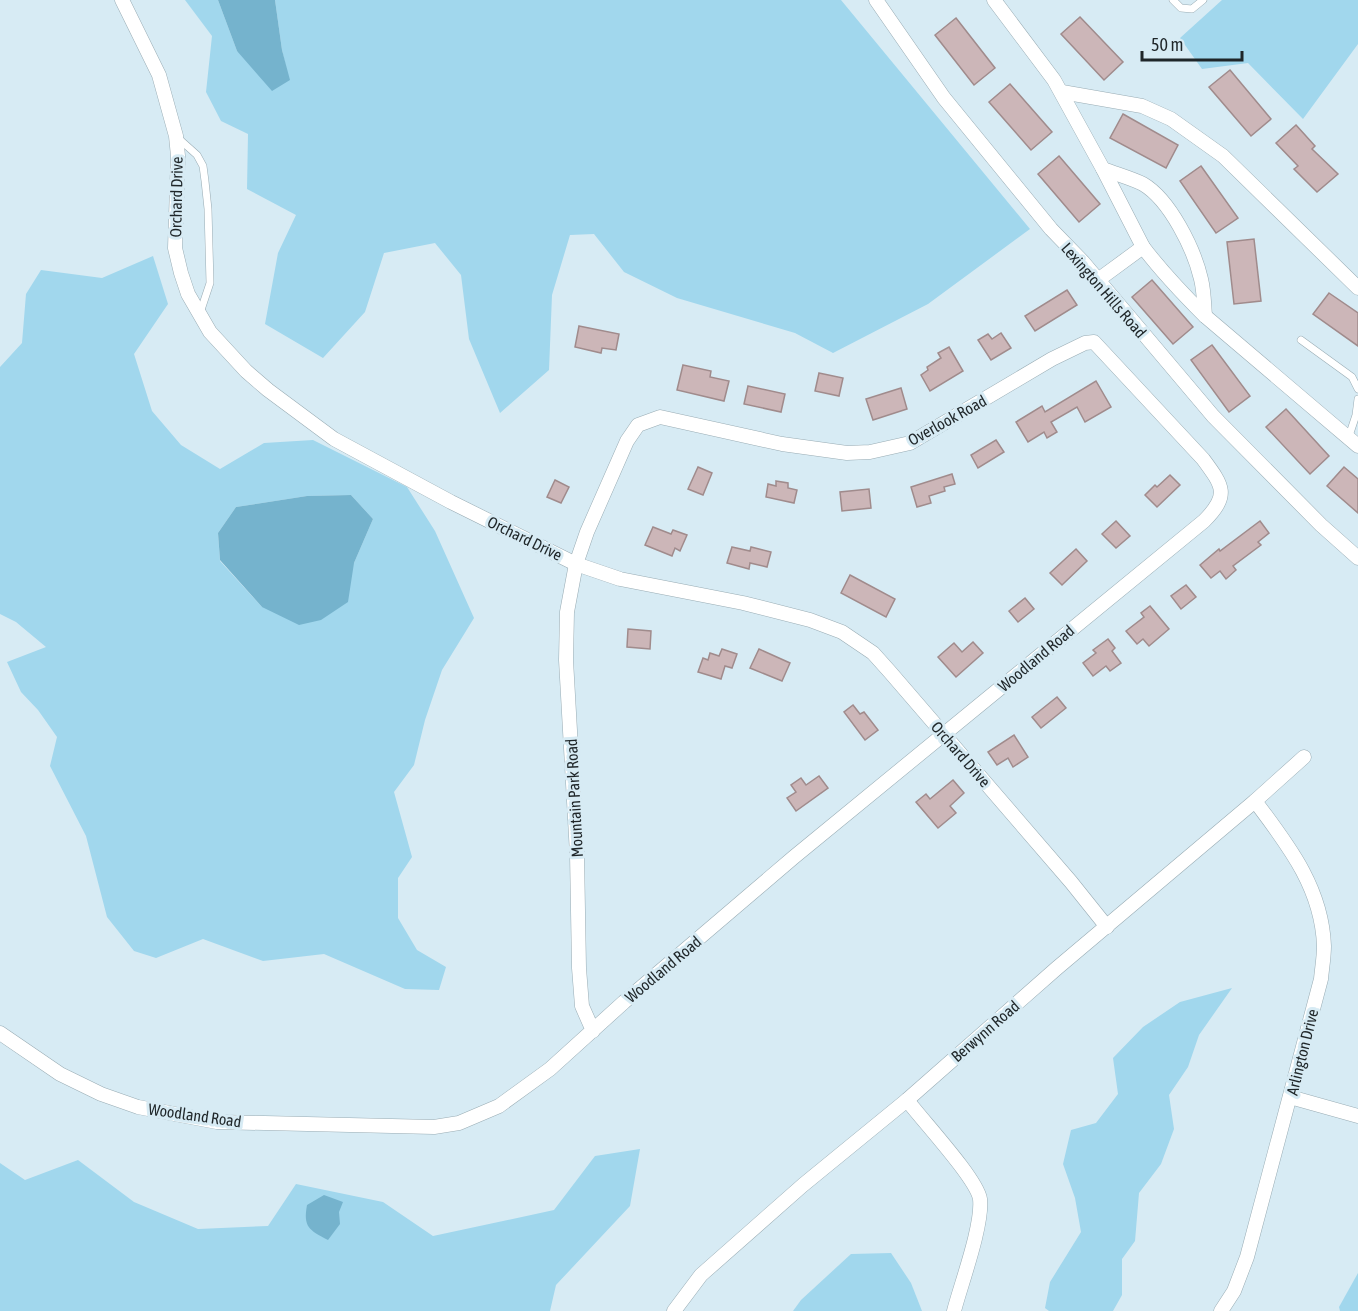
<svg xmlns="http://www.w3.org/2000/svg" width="1358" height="1311" font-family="'Asap Condensed',sans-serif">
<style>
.green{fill:#a1d7ed;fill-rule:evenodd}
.water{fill:#75b3cd}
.building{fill:#ccb6b8;stroke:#a08b8c;stroke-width:1.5}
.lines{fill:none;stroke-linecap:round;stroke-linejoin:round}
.lane-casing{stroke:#99acb4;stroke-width:8}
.street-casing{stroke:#99acb4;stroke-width:15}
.lane{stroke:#fff;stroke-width:7}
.street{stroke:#fff;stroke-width:14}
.labels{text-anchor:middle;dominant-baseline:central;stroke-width:6;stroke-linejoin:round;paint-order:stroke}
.street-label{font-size:16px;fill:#1f2629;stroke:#d7ebf4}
</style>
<rect width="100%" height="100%" fill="#d7ebf4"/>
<g class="green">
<path d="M 185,0 L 218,0 L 237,51 L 289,80 L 282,50 L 275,0 L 841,0 L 1030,229 L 928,304 L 833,353 L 795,333 L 677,298 L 624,272 L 594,234 L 570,235 L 552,295 L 549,370 L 500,413 L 469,339 L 461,275 L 435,243 L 384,253 L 365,312 L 323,358 L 265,324 L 278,253 L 296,215 L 247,189 L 248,134 L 221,121 L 206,92 L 212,36 Z"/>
<path d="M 1222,0 L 1358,0 L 1358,44 L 1303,119 L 1248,63 L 1202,69 L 1180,38 Z"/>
<path d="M 153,256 L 168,304 L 134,354 L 152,411 L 181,445 L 220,469 L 264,443 L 313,440 L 407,487 L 435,531 L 474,618 L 442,670 L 425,720 L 414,765 L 394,792 L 412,857 L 398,878 L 398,918 L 417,950 L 446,967 L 439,990 L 405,989 L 324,954 L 263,961 L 203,939 L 156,958 L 134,951 L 107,917 L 86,836 L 50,766 L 57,737 L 38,710 L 21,692 L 7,662 L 46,647 L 16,622 L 0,614 L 0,367 L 22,343 L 26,294 L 41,270 L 102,278 ZM 351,495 L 373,519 L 354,563 L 262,607 L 220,561 L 218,533 L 236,507 L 307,496 Z"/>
<path d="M 1232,988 L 1199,1035 L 1188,1067 L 1169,1095 L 1174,1129 L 1161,1164 L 1139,1193 L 1135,1241 L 1122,1259 L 1122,1295 L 1113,1311 L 1049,1311 L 1045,1308 L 1050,1282 L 1081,1232 L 1075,1198 L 1063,1164 L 1071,1130 L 1096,1123 L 1118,1094 L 1113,1058 L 1143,1027 L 1180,1002 Z"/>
<path d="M 640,1149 L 630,1206 L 556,1285 L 550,1311 L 0,1311 L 0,1163 L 25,1180 L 78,1160 L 134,1202 L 198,1229 L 268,1226 L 296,1184 L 383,1202 L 433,1236 L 554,1210 L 595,1156 Z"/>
<path d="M 891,1253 L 911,1283 L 922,1311 L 793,1311 L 801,1300 L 851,1254 Z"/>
<path d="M 1358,1273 L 1358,1311 L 1340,1311 L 1339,1307 Z"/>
</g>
<g class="water">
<path d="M 218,0 L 275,0 L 282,50 L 290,80 L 272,91 L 237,51 Z"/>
<path d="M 351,495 L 373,519 L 354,563 L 348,602 L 321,620 L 299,625 L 262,607 L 220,560 L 218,533 L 236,507 L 307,496 Z"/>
<path d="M 324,1195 L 343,1202 L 339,1212 L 340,1224 L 328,1240 C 309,1230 303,1227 307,1205 Z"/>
</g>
<g class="building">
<path d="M 1080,17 L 1123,62 L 1104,80 L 1061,34 Z"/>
<path d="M 956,18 L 995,68 L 974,85 L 935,35 Z"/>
<path d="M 1230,70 L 1271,119 L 1251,136 L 1209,87 Z"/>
<path d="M 1010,84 L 1052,132 L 1031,150 L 989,102 Z"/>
<path d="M 1123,114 L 1178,145 L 1166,168 L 1110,138 Z"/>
<path d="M 1296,125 L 1315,146 L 1312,149 L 1338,174 L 1317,192 L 1294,169 L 1298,166 L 1276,143 Z"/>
<path d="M 1059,156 L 1100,204 L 1079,222 L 1038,174 Z"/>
<path d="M 1201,166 L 1238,218 L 1216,233 L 1180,181 Z"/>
<path d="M 1254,239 L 1261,301 L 1234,304 L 1227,242 Z"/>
<path d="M 1152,280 L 1193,327 L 1173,344 L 1132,297 Z"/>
<path d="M 1067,290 L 1077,305 L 1035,331 L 1025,316 Z"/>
<path d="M 1329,293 L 1358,313 L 1358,346 L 1313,314 Z"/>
<path d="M 579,326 L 619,334 L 616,350 L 602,348 L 601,353 L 575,347 Z"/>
<path d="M 1001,333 L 1011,348 L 991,360 L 978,340 L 988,334 L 992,339 Z"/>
<path d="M 1212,345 L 1250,396 L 1229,412 L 1191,360 Z"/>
<path d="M 949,347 L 963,371 L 930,391 L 921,375 L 928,370 L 927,367 L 941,358 L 938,353 Z"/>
<path d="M 683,365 L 711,371 L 710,377 L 729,381 L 724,401 L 677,390 Z"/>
<path d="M 819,373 L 843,378 L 839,396 L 815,391 Z"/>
<path d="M 1096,381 L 1111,407 L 1085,422 L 1077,407 L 1051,422 L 1057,432 L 1047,438 L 1044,432 L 1028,442 L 1016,422 L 1042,406 L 1045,412 Z"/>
<path d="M 748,386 L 785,394 L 781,412 L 744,404 Z"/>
<path d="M 901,388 L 907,409 L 873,420 L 866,399 Z"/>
<path d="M 1286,409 L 1329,456 L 1310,474 L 1266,427 Z"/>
<path d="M 996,440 L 1004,452 L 978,468 L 971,455 Z"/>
<path d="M 698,467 L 712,473 L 703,495 L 688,489 Z"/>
<path d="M 1344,467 L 1358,479 L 1358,513 L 1327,486 Z"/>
<path d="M 952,474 L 955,484 L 944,487 L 945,491 L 929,496 L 931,503 L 917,507 L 911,487 Z"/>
<path d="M 1170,475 L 1180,485 L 1157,507 L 1145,495 L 1155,485 L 1157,487 Z"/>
<path d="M 555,480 L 569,487 L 561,503 L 547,497 Z"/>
<path d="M 776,481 L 788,483 L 788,488 L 797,490 L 794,503 L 766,497 L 768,484 L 776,486 Z"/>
<path d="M 869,489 L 871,508 L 842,511 L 840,492 Z"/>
<path d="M 1116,521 L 1130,536 L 1116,548 L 1102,534 Z"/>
<path d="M 1260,521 L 1269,533 L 1258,542 L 1261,545 L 1233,566 L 1236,570 L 1226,579 L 1220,571 L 1211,578 L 1200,565 L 1219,549 L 1220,551 Z"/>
<path d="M 653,527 L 671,534 L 673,530 L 687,535 L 680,551 L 675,548 L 672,556 L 645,545 Z"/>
<path d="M 732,547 L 750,551 L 751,547 L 771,552 L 767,567 L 750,563 L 749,569 L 727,563 Z"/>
<path d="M 1076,549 L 1087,561 L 1062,585 L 1050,573 Z"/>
<path d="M 850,575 L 895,599 L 886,617 L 841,593 Z"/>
<path d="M 1186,585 L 1196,597 L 1181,609 L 1171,596 Z"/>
<path d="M 1025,598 L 1034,609 L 1018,622 L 1009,611 Z"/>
<path d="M 1150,606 L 1169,629 L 1149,646 L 1143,639 L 1137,644 L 1126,631 L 1144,617 L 1141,613 Z"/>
<path d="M 628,629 L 651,631 L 650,649 L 627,647 Z"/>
<path d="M 1108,639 L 1115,648 L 1112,651 L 1121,663 L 1110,671 L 1106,666 L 1093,676 L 1083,663 L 1096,653 L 1093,650 Z"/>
<path d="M 973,642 L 983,653 L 956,677 L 938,657 L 954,643 L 962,652 Z"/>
<path d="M 722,649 L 737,654 L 732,668 L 725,666 L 721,679 L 698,672 L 703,658 L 708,660 L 710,653 L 719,656 Z"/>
<path d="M 759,649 L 790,663 L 782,681 L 750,668 Z"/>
<path d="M 1057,697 L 1066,708 L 1041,728 L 1032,717 Z"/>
<path d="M 853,705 L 860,714 L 864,712 L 878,730 L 865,740 L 844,712 Z"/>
<path d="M 1014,735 L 1028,757 L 1013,767 L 1008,758 L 997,765 L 988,752 Z"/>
<path d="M 819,776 L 828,788 L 796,811 L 787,798 L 796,792 L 791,785 L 801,778 L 806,785 Z"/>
<path d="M 953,780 L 964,793 L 950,806 L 956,813 L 938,828 L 916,802 L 926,794 L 930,799 Z"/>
</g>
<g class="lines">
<defs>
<g id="lane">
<path d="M 1173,0 L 1181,8 L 1192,9 L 1203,0"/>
<path d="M 178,138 L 197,155 L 203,166 L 205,181 L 208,209 L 210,283 L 200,313"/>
<path d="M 1301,340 L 1352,377 L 1358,389"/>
<path d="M 1348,439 L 1356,415 L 1358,399"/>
</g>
<g id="street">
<path d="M 122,0 L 159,75 L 176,136 L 178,156 L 175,248 L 181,273 L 188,294 L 210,332 L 246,371 L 268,390 L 334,439 L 451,502 L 576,564 L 620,579 L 743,603 L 810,620 L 842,632 L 873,653 L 890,672 L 1071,882 L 1107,927"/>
<path d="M 876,0 L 944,98 L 1051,229 L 1083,262 L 1213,416 L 1321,525 L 1358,558"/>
<path d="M 994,0 L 1054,80 L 1103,169 L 1143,247 C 1162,272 1183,294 1205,316 L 1358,446"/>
<path d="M 1062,92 L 1142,106 L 1171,119 L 1223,156 L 1358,288"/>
<path d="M 1103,169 C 1116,174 1131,178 1143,184 C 1170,200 1194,249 1201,279 C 1204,291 1204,303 1205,316"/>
<path d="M 1098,280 L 1143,247"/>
<path d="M 0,1033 L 60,1074 L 101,1094 L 138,1107 L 217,1122 L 434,1127 L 459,1123 L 499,1106 L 550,1069 L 624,1002 L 794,857 L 1204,521 C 1230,495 1223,486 1203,459 L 1094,342 L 1085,343 L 1052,359 L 910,443 L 870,452 L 847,453 L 782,444 L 660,417 L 638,425 L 627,441 L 587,532 L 576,564 L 567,612 L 566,660 L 577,854 L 579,968 L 582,1006 L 593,1031"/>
<path d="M 1290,1097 L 1358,1116"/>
<path d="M 907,1100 C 922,1120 977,1179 980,1199 C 983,1225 961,1284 954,1311"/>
<path d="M 674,1311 L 701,1275 L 803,1185 L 907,1100 L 1057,968 L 1255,801 L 1304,757"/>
<path d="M 1221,1311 L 1234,1291 L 1247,1257 L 1321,979 C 1322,968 1324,957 1324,946 C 1322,888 1288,845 1255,801"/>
</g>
</defs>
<use href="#lane" class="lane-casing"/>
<use href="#street" class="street-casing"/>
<use href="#lane" class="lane"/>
<use href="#street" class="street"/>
</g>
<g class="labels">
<g class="street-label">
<text transform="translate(176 197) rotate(-89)">Orchard Drive</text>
<text transform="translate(1104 290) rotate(49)">Lexington Hills Road</text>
<text transform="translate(947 420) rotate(-29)">Overlook Road</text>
<text transform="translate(525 538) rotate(26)">Orchard Drive</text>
<text transform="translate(1036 658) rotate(-40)">Woodland Road</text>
<text transform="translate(961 754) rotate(49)">Orchard Drive</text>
<text transform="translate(574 798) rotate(-93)">Mountain Park Road</text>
<text transform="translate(663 969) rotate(-40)">Woodland Road</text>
<text transform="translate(985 1031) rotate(-41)">Berwynn Road</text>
<text transform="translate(1302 1052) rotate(-76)">Arlington Drive</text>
<text transform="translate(195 1115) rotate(8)">Woodland Road</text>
</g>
</g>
<path d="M1142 51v9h100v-9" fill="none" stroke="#1f2629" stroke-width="3"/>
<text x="1151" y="51" font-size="18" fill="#1f2629" stroke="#d7ebf4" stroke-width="4.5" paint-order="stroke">50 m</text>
</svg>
